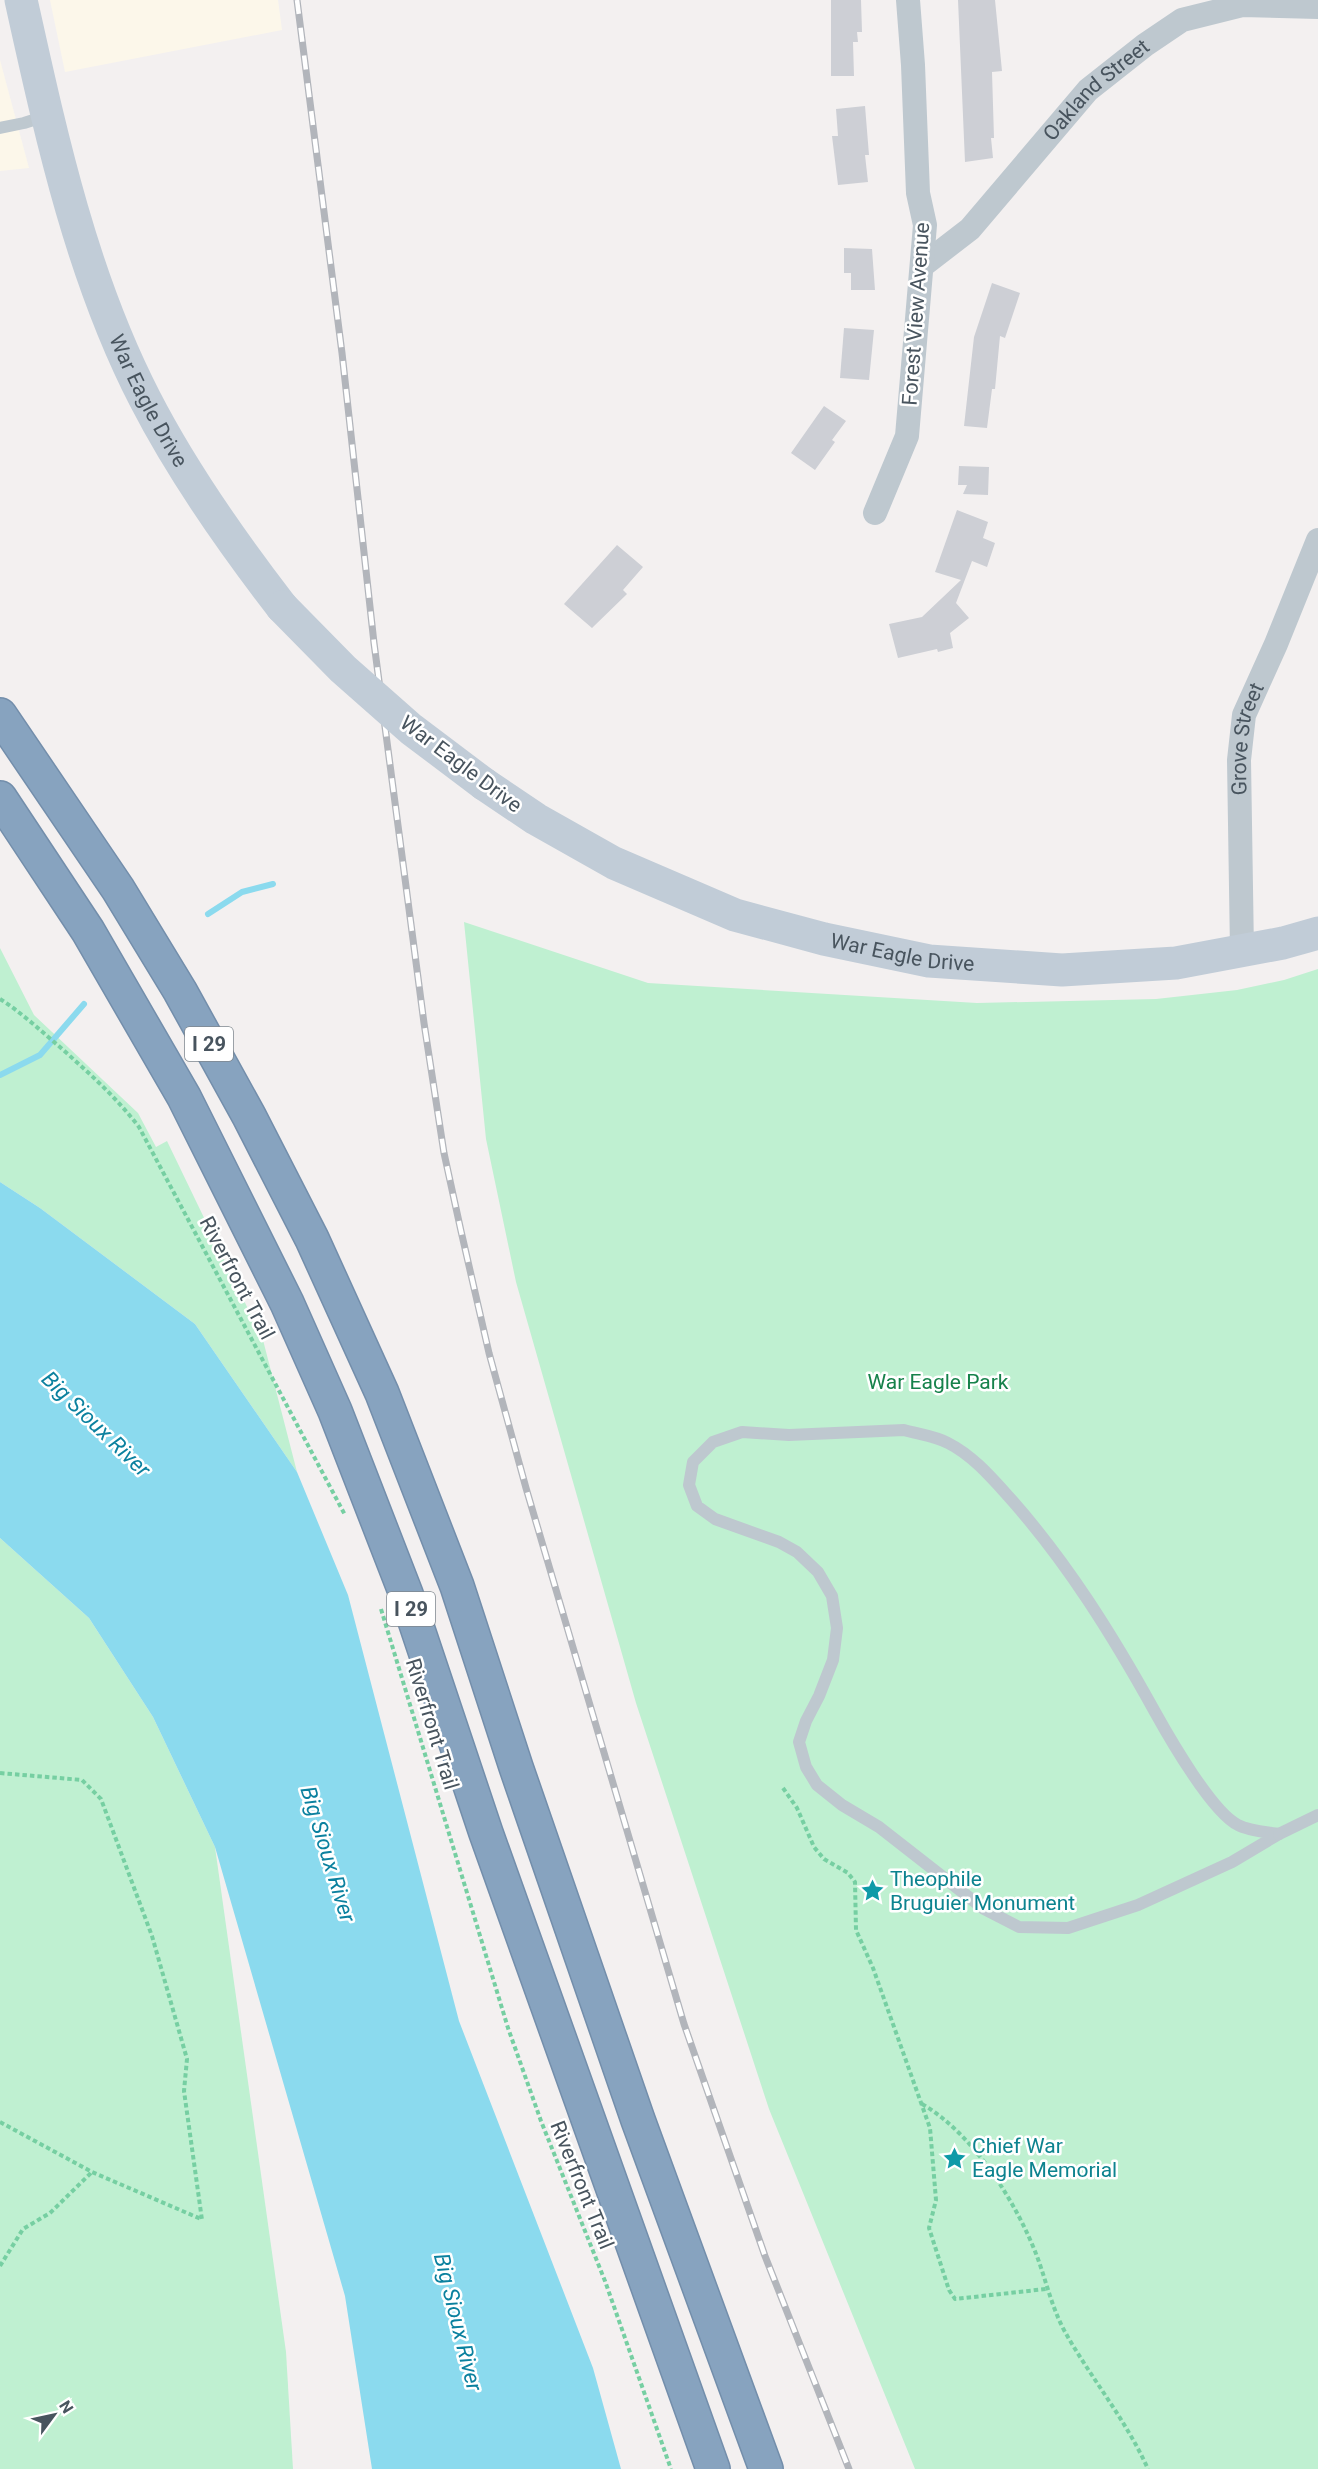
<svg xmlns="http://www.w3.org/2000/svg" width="1318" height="2469" font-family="Roboto,sans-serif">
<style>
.commercial{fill:#fcf7ea}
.green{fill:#bff0d1}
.water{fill:#8bdaee}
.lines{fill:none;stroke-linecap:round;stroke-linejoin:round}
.stream{stroke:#8bdaee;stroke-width:6}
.building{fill:#cdcfd5}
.motorway-casing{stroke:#738eab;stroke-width:36}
.path{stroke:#76cfa2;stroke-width:4;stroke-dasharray:4.5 3;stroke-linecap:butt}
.service{stroke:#bec8cf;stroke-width:12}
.minor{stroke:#bec8cf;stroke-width:24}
.secondary{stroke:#c1ccd7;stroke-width:33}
.motorway{stroke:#87a3bf;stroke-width:33}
.rail-casing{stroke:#b2b5bb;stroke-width:7}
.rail{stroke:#fff;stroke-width:4.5;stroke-dasharray:14;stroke-linecap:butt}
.secondary-bridge{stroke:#c1ccd7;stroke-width:33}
.labels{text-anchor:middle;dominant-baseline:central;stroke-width:5;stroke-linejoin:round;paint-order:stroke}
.shield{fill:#fff;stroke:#7f878e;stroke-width:1.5}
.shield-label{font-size:20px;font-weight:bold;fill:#48545e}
.street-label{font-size:21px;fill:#48545e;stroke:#fff}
.park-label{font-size:21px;fill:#16824b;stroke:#fff}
.culture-label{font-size:21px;fill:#0d838f;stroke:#fff;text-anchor:start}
.water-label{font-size:22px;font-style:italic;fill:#0b819f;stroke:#fff}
</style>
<rect width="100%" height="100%" fill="#f3f0f0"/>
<g class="commercial">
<path d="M 50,0 L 278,0 L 282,30 L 65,72 Z"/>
<path d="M 0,60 L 29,168 L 0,171 Z"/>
</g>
<g class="green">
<path d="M 464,922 L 648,983 L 977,1003 L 1156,999 L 1237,990 L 1284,980 L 1318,969 L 1318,2469 L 915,2469 L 769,2109 L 636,1703 L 516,1282 L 486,1139 Z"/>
<path d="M 0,948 L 34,1015 L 138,1113 L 156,1147 L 167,1141 L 263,1340 L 297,1472 L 195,1324 L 40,1208 L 0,1182 Z"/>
<path d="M 0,1538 L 89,1618 L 153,1717 L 215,1847 L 286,2352 L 293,2469 L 0,2469 Z"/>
</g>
<path class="water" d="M 0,1182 L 40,1208 L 195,1324 L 297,1472 L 348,1595 L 459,2021 L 593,2368 L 621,2469 L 372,2469 L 345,2296 L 215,1847 L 153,1717 L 89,1618 L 0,1538 Z"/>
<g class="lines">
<g class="stream">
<path d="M 208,914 L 242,892 L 273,884"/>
<path d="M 0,1075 L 40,1055 L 84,1004"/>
</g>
</g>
<g class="building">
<path d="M 831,0 L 861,0 L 862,32 L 857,32 L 858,42 L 853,42 L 854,76 L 831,76 Z"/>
<path d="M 958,0 L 995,0 L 1002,71 L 992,72 L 994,138 L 991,138 L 993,158 L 965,162 Z"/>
<path d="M 865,106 L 869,155 L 865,155 L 868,182 L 838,185 L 832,136 L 838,136 L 836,109 Z"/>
<path d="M 844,248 L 872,249 L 875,290 L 851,290 L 851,273 L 844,273 Z"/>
<path d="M 992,283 L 1020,293 L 1005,338 L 1000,336 L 995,389 L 992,389 L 987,428 L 964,426 L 974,337 Z"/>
<path d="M 844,328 L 874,330 L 869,380 L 840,378 Z"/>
<path d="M 824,406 L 846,421 L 832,440 L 835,442 L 815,470 L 791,453 Z"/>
<path d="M 959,466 L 989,467 L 988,495 L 963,494 L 967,485 L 958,485 Z"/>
<path d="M 957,510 L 988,522 L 983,538 L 995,543 L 987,567 L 972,561 L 956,603 L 969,618 L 950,633 L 953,648 L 938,652 L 937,649 L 898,658 L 889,624 L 922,617 L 961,580 L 935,572 Z"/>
<path d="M 617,545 L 643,567 L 623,590 L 627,594 L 592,628 L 564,604 Z"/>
</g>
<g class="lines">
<defs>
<g id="motorway">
<path d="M 0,715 L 118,889 L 180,991 L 249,1116 L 312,1239 L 382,1393 L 457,1586 L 516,1767 L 638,2120 L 766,2469"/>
<path d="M 0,798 L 88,931 L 184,1097 L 287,1303 L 335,1411 L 406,1594 L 486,1833 L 713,2469"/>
</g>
</defs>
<use href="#motorway" class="motorway-casing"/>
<g class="path">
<path d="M 0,999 C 22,1013 41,1031 61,1048 C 89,1073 116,1097 139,1127 L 345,1515"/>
<path d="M 381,1609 L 508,2028 L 541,2121 L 605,2281 L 671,2469"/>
<path d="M 0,1773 L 82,1780 L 101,1799 L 152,1936 L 187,2059 L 184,2091 L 202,2220"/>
<path d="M 783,1788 L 797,1808 L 814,1847 L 824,1859 L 848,1873 L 855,1882 L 856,1930 L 873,1968 L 930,2128 L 936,2200 L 929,2228 L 949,2290 L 955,2299 L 1046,2289"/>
<path d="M 922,2104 C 974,2134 1018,2205 1038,2259 C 1047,2284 1052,2308 1065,2332 C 1091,2378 1126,2420 1148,2469"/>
<path d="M 0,2122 L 92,2172 L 201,2219"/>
<path d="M 0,2266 L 23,2229 L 50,2213 L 92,2172"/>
</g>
<g class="service">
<path d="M 0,128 L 24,123 L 46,116"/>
<path d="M 904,1430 C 918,1434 935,1436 948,1443 C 972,1455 991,1477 1009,1497 C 1067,1562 1113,1636 1155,1712 C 1170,1739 1212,1812 1238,1825 C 1249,1831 1267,1832 1279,1834 L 1232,1862 L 1138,1905 L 1068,1928 L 1019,1927 L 984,1909 L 879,1827 L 842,1805 L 817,1785 L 806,1767 L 799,1742 L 806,1721 L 819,1696 L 833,1660 L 837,1628 L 832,1596 L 818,1572 L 797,1552 L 779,1542 L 715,1519 L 697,1506 L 689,1485 L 693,1462 L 713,1442 L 742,1432 L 789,1435 Z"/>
<path d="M 1279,1834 L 1318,1815"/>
</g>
<g class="minor">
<path id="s1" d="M 922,266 L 970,229 L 1088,90 L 1145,45 L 1182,20 L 1242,5 L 1318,7"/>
<path d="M 875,513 L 907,436 L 925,225 L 918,193 L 913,65 L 908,0"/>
<path id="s2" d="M 1242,951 L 1239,760 L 1244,715 L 1276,644 L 1318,540"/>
</g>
<g class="secondary">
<path id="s3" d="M 21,0 C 51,135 81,275 145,399 C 183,473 231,541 282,607"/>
<path id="s4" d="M 484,784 L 536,819 L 614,863 L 735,915 L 824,939 L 929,961 L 1062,970 L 1176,963 L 1283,943 L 1318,933"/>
</g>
<use href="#motorway" class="motorway"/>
<defs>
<path id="rail" d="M 297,0 L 342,353 L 374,643 L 424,1023 L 444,1153 L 461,1231 L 489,1353 L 526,1488 L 684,2024 L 765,2256 L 849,2469"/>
</defs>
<use href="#rail" class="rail-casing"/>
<use href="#rail" class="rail"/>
<path class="secondary-bridge" d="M 282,607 L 343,669 L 411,729 L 484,784"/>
</g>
<defs>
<symbol id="sight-bare" viewBox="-9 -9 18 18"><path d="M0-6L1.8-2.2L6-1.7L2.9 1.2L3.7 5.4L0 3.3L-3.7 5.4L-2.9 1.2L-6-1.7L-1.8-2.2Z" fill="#0f9aa8" stroke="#fff" stroke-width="2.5" paint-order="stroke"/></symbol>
</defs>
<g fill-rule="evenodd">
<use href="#sight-bare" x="856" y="1874" width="33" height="33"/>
<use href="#sight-bare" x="938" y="2142" width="33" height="33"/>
</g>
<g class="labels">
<g class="shield">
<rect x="185" y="1027" width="48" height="34" rx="4.5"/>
<rect x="387" y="1592" width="48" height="34" rx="4.5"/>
</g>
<g class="shield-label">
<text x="209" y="1044">I 29</text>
<text x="411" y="1609">I 29</text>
</g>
<g class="street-label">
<text stroke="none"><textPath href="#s1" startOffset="249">Oakland Street</textPath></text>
<text transform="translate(916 314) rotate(-86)">Forest View Avenue</text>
<text stroke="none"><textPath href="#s3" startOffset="422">War Eagle Drive</textPath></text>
<text stroke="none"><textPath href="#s2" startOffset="213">Grove Street</textPath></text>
<text transform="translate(461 764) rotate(37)">War Eagle Drive</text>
<text stroke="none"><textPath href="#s4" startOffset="456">War Eagle Drive</textPath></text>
<text transform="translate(237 1278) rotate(62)">Riverfront Trail</text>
<text transform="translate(432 1724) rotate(73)">Riverfront Trail</text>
<text transform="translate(582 2185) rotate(68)">Riverfront Trail</text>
</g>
<g class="park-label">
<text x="938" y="1382">War Eagle Park</text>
</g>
<g class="culture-label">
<text x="890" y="1879">Theophile<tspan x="890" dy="24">Bruguier Monument</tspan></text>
<text x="972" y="2146">Chief War<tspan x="972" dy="24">Eagle Memorial</tspan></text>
</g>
<g class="water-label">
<text transform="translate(96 1424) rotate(44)">Big Sioux River</text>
<text transform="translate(328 1854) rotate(73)">Big Sioux River</text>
<text transform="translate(458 2322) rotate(76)">Big Sioux River</text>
</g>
</g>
<g transform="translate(54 2415) rotate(57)" stroke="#ffffff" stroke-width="4.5" paint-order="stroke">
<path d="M0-4.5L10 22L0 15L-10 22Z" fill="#48545e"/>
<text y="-9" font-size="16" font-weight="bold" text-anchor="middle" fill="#48545e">N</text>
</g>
</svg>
